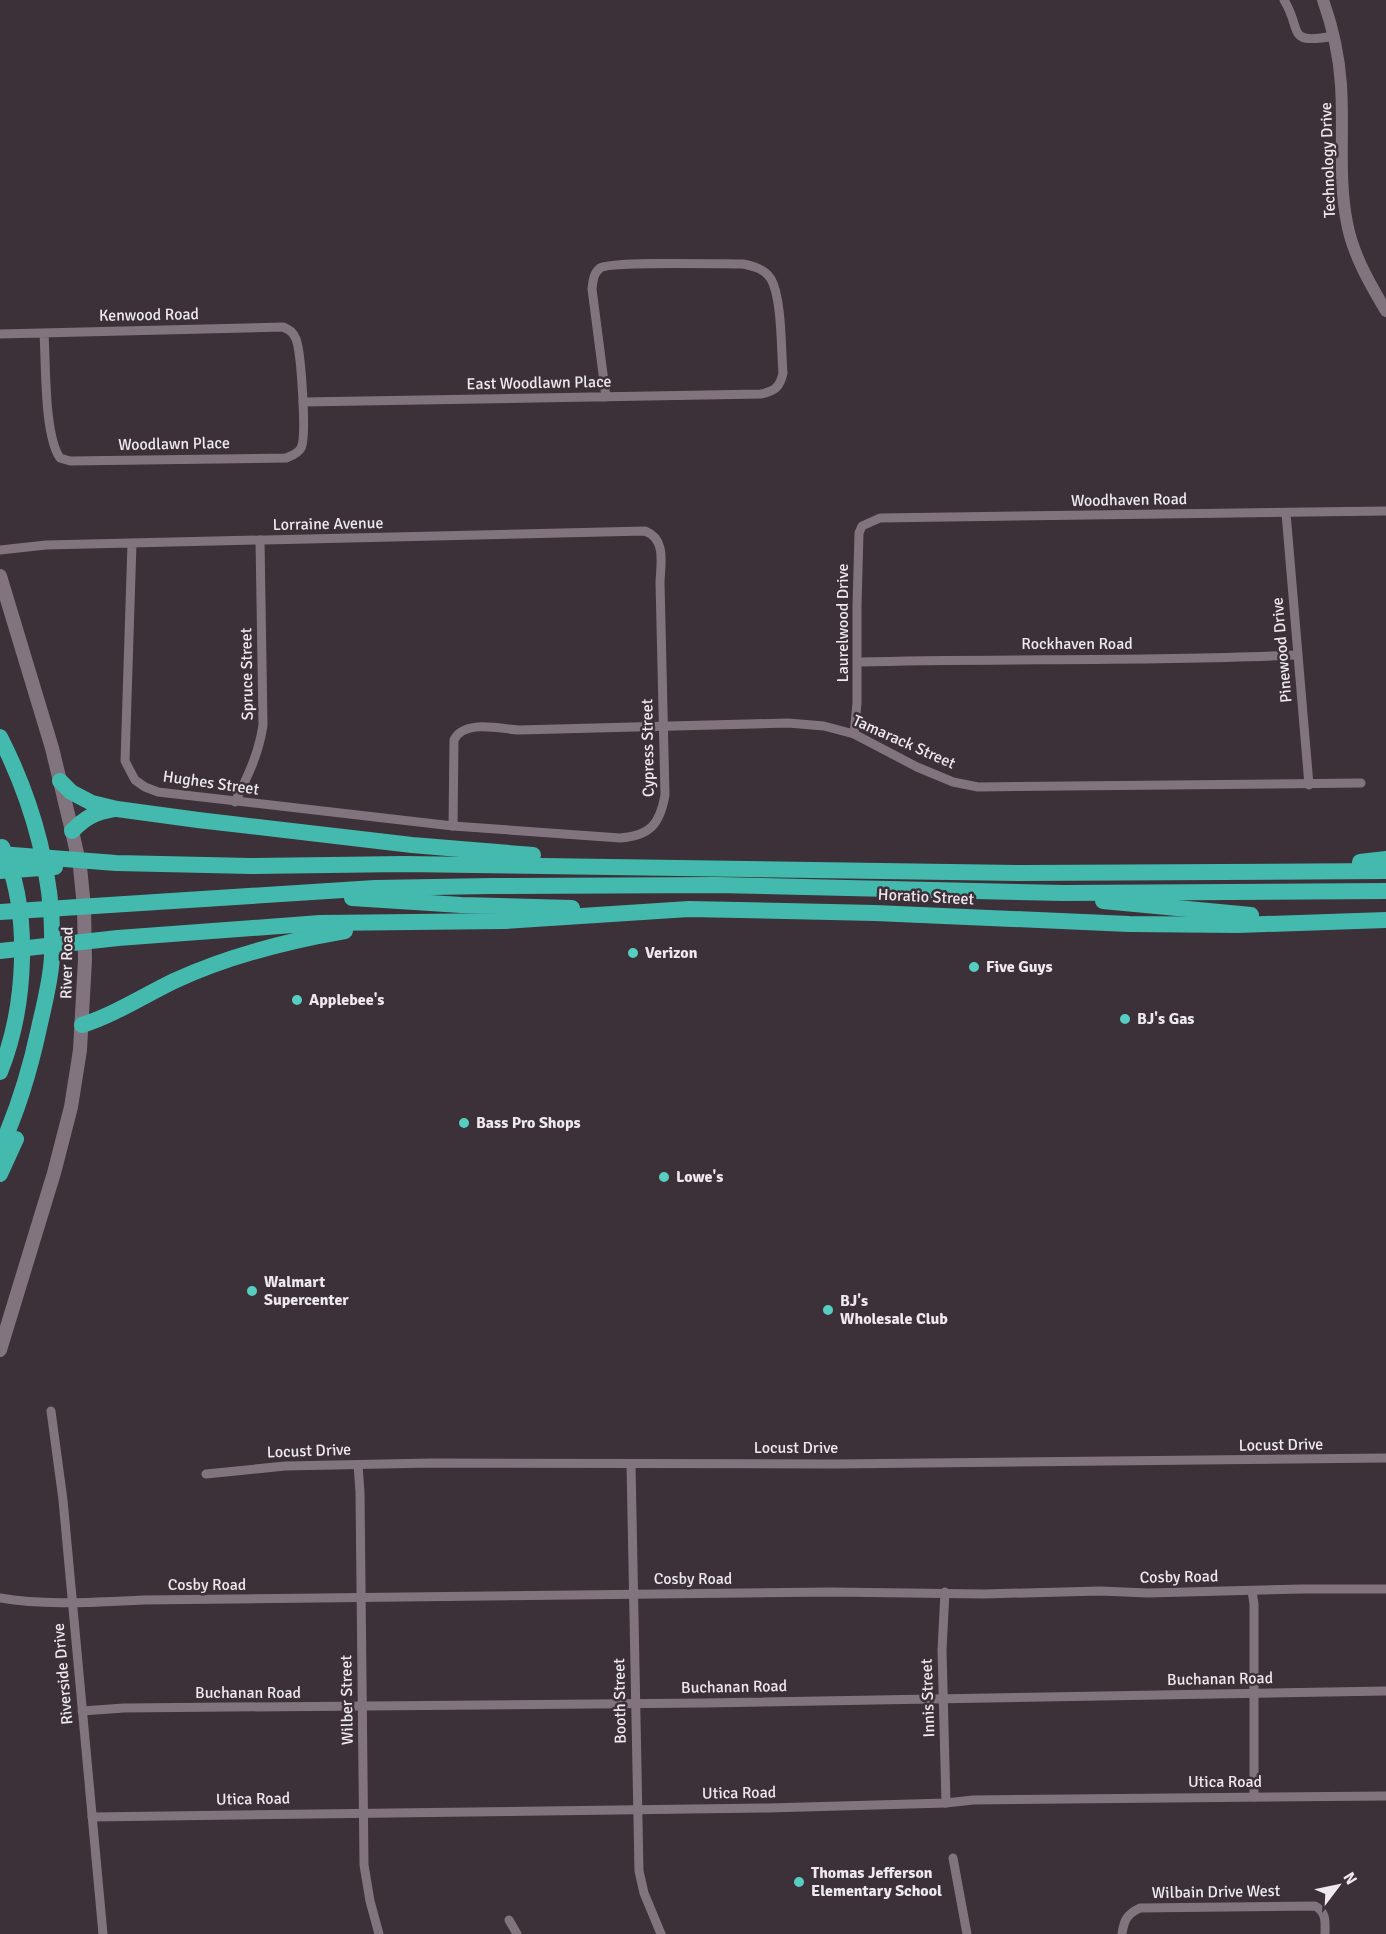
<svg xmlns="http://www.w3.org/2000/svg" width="1386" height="1934" font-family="Signika,sans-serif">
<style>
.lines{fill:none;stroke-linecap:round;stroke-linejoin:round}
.minor{stroke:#82747f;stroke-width:9}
.tertiary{stroke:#82747f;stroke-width:12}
.secondary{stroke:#82747f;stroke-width:14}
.motorway{stroke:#44b9ae;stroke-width:16}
.poi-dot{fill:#57cec2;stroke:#3c3039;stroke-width:2}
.labels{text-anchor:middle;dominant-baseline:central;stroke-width:5;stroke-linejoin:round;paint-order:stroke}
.street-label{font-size:16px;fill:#efe8ee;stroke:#3c3039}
.poi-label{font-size:16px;font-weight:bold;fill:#efe8ee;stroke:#3c3039;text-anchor:start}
</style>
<rect width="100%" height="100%" fill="#3c3039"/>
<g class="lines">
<g class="minor">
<path d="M 1284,0 C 1303,31 1285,45 1334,36"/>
<path d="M 0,334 L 283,327 C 290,330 293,332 296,339 C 301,352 307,437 301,448 C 298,454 291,456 286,458 L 70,461 L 60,458 C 44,435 46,364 44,333"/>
<path d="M 303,402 L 761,394 C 775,391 780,387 783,373 C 781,350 782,298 771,279 C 765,269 753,266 743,264 C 723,264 610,261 600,268 C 593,274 593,281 592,289 L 606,397"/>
<path d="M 1286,513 L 1309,785"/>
<path d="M 0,550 L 46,545 L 645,531 C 666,539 661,562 660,582 L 665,795 C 660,824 650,836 620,838 L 453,826 L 158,792 L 145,787 L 135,780 L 125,761 L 132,543"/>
<path d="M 858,662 C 1004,658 1150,662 1296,655"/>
<path d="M 854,734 L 857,703 L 857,606 L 859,533 L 862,526 L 880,518 L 1386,511"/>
<path d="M 235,802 C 248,776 259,753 263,725 L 260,540"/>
<path d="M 453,826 L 454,740 C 464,719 500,729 519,730 L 788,723 L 824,726 L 854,734 L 917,767 L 953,782 L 978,787 L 1361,783"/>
<path d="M 51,1411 L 63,1500 L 103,1934"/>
<path d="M 631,1464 L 639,1871 L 644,1893 L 661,1934"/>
<path d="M 358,1465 L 360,1492 L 364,1865 L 370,1901 L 379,1934"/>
<path d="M 206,1474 L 285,1466 L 432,1463 L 835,1464 L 1386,1458"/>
<path d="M 1252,1591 L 1254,1604 L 1254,1797"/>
<path d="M 945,1592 L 942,1650 L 946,1803"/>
<path d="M 0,1598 C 47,1606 95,1602 143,1600 L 831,1592 L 984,1594 L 1100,1591 L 1148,1593 L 1302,1589 L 1386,1589"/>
<path d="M 82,1711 L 124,1708 L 704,1703 L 1386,1691"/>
<path d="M 92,1817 L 769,1808 L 946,1803 L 973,1800 L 1386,1796"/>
<path d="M 953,1858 L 967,1934"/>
<path d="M 509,1920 L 517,1934"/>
<path d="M 1122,1934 C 1124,1920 1127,1914 1140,1908 L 1315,1906 C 1327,1912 1325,1923 1325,1934"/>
</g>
<path class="tertiary" d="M 1323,0 C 1333,28 1339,55 1341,85 C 1344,131 1338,178 1347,223 C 1353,255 1370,284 1386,311"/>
<path class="secondary" d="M 0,576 L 52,748 L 72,831 L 80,867 L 84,907 L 85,960 L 80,1050 L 71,1107 L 54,1173 L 0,1350"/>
<g class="motorway">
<path d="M 0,737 C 34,804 55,880 52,956 C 51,980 44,1005 39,1028 C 30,1070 18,1110 0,1149"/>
<path d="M 60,781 L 71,792 L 92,803 L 117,809 L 198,820 L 412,845 L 533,855"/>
<path d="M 72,831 C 85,818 95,812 114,809"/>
<path d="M 0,854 L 116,863 L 251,866 L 404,864 L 1022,873 L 1386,871"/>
<path d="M 1360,862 L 1386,859"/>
<path d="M 0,871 L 55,867"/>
<path d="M 352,898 L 461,905 L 572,908"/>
<path d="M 1103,901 L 1251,915"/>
<path d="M 0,912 L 375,888 L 491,886 L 716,885 L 1064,893 L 1386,891"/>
<path d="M 0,951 L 118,938 L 320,923 L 505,921 L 689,909 L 875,913 L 1129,924 L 1238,925 L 1386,920"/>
<path d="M 82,1025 C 114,1015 143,996 174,981 C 228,956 287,941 345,931"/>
<path d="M 0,1072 C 26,1008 32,910 2,847"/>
<path d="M 0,1174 L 16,1139"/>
</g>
</g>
<g class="poi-dot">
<circle cx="633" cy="953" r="6"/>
<circle cx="974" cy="967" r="6"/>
<circle cx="297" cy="1000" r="6"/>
<circle cx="1125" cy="1019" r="6"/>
<circle cx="464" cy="1123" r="6"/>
<circle cx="664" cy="1177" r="6"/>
<circle cx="252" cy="1291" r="6"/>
<circle cx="828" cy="1310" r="6"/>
<circle cx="799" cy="1882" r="6"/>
</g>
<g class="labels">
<g class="street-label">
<text transform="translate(1328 160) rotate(-92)">Technology Drive</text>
<text transform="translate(149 315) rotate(-1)">Kenwood Road</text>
<text transform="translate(539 383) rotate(-1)">East Woodlawn Place</text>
<text transform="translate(174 444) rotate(-1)">Woodlawn Place</text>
<text transform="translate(1129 500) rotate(-1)">Woodhaven Road</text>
<text transform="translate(328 524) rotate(-1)">Lorraine Avenue</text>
<text transform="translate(843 623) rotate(-90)">Laurelwood Drive</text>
<text x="1077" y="644">Rockhaven Road</text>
<text transform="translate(1282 650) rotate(-95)">Pinewood Drive</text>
<text transform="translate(247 674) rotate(-91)">Spruce Street</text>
<text transform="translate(904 742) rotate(24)">Tamarack Street</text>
<text transform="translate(648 748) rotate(-91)">Cypress Street</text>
<text transform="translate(211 783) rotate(8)">Hughes Street</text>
<text transform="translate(926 897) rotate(3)">Horatio Street</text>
<text transform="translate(67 963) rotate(-89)">River Road</text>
<text transform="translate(1281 1445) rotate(-1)">Locust Drive</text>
<text x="796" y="1448">Locust Drive</text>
<text transform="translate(309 1451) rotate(-2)">Locust Drive</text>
<text transform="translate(1179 1577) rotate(-1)">Cosby Road</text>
<text x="693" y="1579">Cosby Road</text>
<text x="207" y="1585">Cosby Road</text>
<text transform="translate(63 1674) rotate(-95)">Riverside Drive</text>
<text transform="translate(1220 1679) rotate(-1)">Buchanan Road</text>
<text transform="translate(734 1687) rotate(-1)">Buchanan Road</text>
<text x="248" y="1693">Buchanan Road</text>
<text transform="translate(928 1698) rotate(-92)">Innis Street</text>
<text transform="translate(347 1700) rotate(-91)">Wilber Street</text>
<text transform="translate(620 1701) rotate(-91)">Booth Street</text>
<text x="1225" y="1782">Utica Road</text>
<text transform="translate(739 1793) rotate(-1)">Utica Road</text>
<text transform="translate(253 1799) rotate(-1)">Utica Road</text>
<text transform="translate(1216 1892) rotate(-1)">Wilbain Drive West</text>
</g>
<g class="poi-label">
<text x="645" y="953">Verizon</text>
<text x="986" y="967">Five Guys</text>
<text x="309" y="1000">Applebee's</text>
<text x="1137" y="1019">BJ's Gas</text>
<text x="476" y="1123">Bass Pro Shops</text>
<text x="676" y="1177">Lowe's</text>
<text x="264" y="1282">Walmart<tspan x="264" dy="18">Supercenter</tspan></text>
<text x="840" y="1301">BJ's<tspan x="840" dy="18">Wholesale Club</tspan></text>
<text x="811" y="1873">Thomas Jefferson<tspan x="811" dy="18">Elementary School</tspan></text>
</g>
</g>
<g transform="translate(1338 1886) rotate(58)" stroke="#3c3039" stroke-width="4.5" paint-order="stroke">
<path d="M0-4.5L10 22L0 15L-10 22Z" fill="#efe8ee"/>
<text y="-9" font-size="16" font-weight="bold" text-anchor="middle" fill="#efe8ee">N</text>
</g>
</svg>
